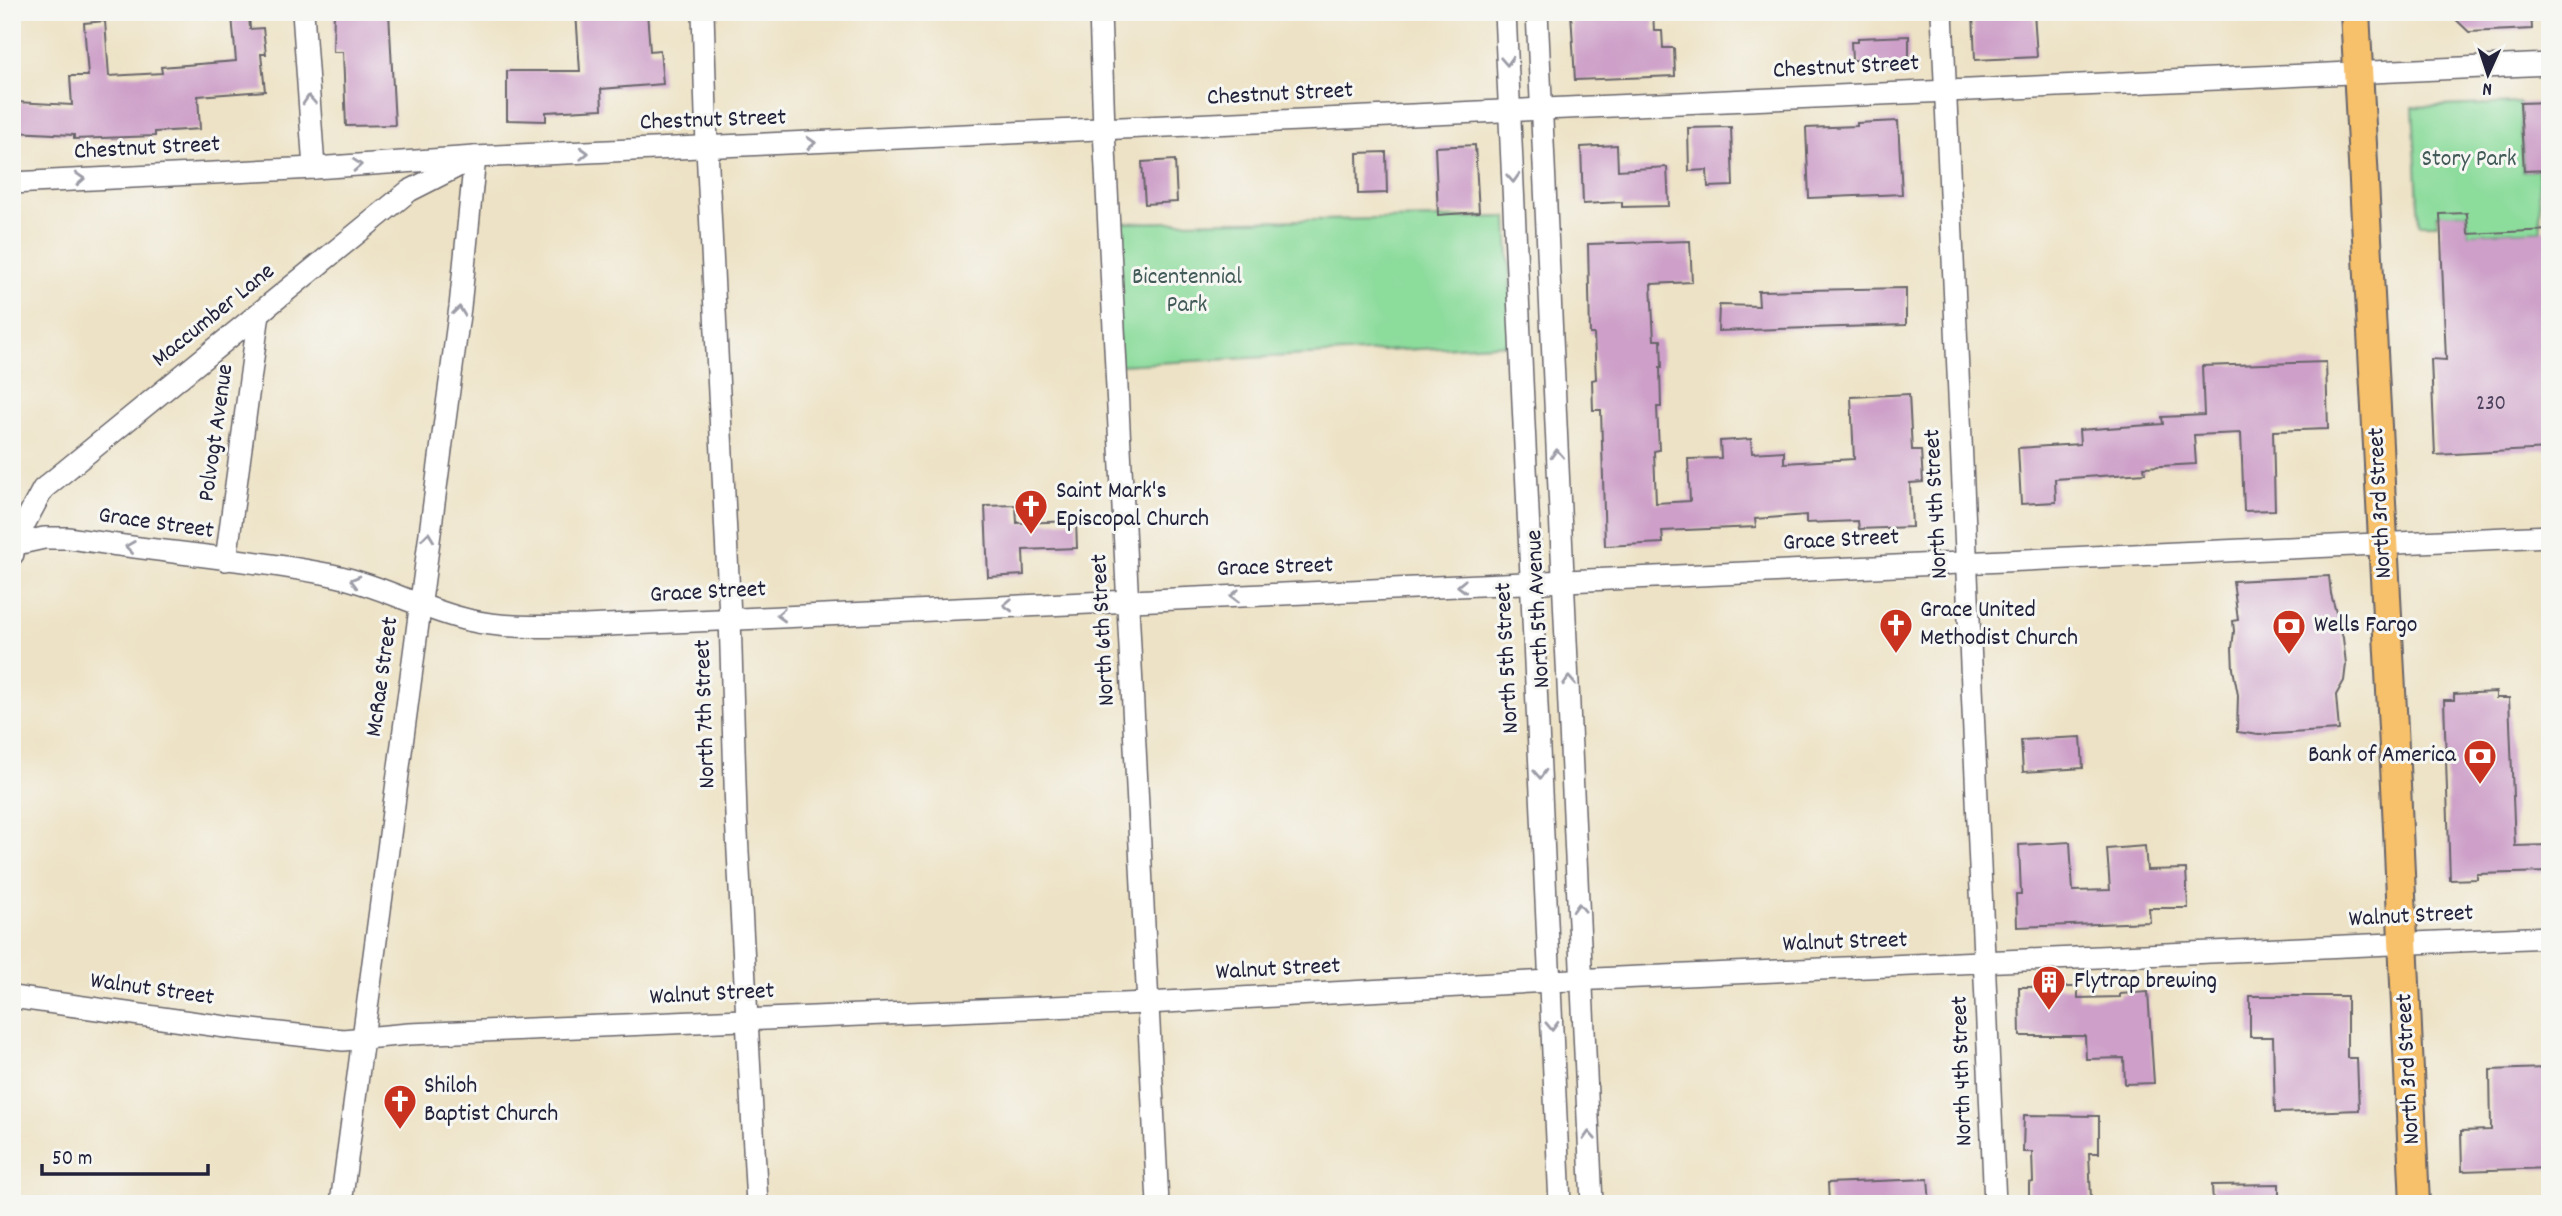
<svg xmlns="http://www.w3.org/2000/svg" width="2562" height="1216" font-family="Dekko,sans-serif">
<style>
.green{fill:#8cdc9c;stroke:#577f6c;stroke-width:2}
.building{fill:#cea0c9}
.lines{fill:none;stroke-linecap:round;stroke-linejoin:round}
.minor-casing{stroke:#69656b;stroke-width:24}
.major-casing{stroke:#69656b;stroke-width:32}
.minor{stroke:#fff;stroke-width:21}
.major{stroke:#f7c06b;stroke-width:28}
.oneway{stroke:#9c9ca7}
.labels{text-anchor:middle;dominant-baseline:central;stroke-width:6;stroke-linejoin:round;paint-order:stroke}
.number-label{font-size:21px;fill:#4d425e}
.street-label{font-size:24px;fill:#22223b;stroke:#f6f6f2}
.park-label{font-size:24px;fill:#425a58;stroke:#f6f6f2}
.poi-label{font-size:24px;fill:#22223b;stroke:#f6f6f2;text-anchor:start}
</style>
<rect width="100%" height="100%" fill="#f6f6f2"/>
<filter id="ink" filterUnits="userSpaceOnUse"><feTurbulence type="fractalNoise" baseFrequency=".0143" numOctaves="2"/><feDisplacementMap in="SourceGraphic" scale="14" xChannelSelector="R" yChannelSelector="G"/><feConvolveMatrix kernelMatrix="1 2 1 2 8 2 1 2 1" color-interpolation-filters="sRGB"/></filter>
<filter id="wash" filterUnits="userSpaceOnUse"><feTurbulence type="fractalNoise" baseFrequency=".00686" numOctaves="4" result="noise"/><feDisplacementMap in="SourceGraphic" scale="28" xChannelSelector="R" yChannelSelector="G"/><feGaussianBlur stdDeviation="1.57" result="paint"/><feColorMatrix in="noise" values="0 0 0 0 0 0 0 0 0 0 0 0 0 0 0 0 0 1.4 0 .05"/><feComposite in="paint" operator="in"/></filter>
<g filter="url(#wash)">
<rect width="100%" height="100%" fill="#ede2c5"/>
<g class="green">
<path d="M 2520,103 L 2523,171 L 2538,170 L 2541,230 L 2468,234 L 2467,213 L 2437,215 L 2437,224 L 2419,224 L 2413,107 Z"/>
<path d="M 1507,217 L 1513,344 L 1120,365 L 1113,223 Z"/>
</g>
<g id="blocks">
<g class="building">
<path d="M 334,12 L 389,12 L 395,125 L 346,126 L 343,52 L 333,52 Z"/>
<path d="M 576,12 L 647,12 L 650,51 L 660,50 L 663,84 L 601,89 L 602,109 L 546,112 L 546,121 L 507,120 L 507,71 L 580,71 Z"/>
<path d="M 1571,12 L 1653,12 L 1654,31 L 1662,31 L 1663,48 L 1674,48 L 1675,76 L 1575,80 Z"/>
<path d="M 1973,12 L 2034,12 L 2037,57 L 1975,60 Z"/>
<path d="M 2448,12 L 2531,12 L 2532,29 L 2469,32 Z"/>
<path d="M 249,15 L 250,29 L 263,28 L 266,54 L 261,54 L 265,91 L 198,96 L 200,129 L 155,132 L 155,136 L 74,139 L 74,135 L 14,132 L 16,102 L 72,105 L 70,76 L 88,76 L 84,23 L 105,21 L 109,76 L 162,73 L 161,67 L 236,61 L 232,16 Z"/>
<path d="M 1909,36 L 1909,57 L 1907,63 L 1901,65 L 1860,66 L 1860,60 L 1852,60 L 1851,42 L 1858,42 L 1858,38 Z"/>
<path d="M 2550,102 L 2550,170 L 2524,171 L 2520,103 Z"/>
<path d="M 1898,121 L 1902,194 L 1809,198 L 1806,128 L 1857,126 L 1857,123 Z"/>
<path d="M 1731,127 L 1733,186 L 1708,187 L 1707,170 L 1689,171 L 1688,128 Z"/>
<path d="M 1475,145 L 1479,212 L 1438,215 L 1435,147 Z"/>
<path d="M 1617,145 L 1618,170 L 1667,167 L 1669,206 L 1622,207 L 1622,202 L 1583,204 L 1581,147 Z"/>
<path d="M 1386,152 L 1387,193 L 1358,194 L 1357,153 Z"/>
<path d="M 1175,160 L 1177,202 L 1145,204 L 1142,162 Z"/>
<path d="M 2467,213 L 2468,234 L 2550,230 L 2550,449 L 2435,455 L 2431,359 L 2446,360 L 2440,214 Z"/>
<path d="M 1690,241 L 1692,282 L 1651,284 L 1654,340 L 1661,340 L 1662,367 L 1660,367 L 1661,407 L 1657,407 L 1659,450 L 1654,451 L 1656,503 L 1690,501 L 1688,459 L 1721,458 L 1720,441 L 1751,439 L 1752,453 L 1784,451 L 1784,463 L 1854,459 L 1851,397 L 1909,394 L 1912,450 L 1921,450 L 1923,482 L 1910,483 L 1912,527 L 1859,529 L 1858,521 L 1806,523 L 1806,515 L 1755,519 L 1756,527 L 1662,531 L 1663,543 L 1605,546 L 1601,410 L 1593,410 L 1592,380 L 1596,379 L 1594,334 L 1590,334 L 1588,244 Z"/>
<path d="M 1906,288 L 1906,325 L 1718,331 L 1719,305 L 1759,306 L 1758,291 Z"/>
<path d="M 2326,362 L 2328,429 L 2273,431 L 2275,510 L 2244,511 L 2241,433 L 2194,435 L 2196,464 L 2144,467 L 2145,473 L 2055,479 L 2056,502 L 2021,504 L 2018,448 L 2080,444 L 2079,430 L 2163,424 L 2162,417 L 2204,415 L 2202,366 Z"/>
<path d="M 1016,505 L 1017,523 L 1076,521 L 1077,548 L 1023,550 L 1024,575 L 988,577 L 985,506 Z"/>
<path d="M 2329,576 L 2331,594 L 2343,638 L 2346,664 L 2344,681 L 2336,695 L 2339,730 L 2259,735 L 2237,732 L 2238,695 L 2233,669 L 2232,648 L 2234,631 L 2233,621 L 2238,620 L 2233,581 Z"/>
<path d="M 2496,692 L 2496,698 L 2509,698 L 2515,846 L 2550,845 L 2550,872 L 2477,874 L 2477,879 L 2450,880 L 2444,700 L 2454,700 L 2454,694 Z"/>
<path d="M 2081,737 L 2083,768 L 2023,772 L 2021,740 Z"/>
<path d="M 2070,842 L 2073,891 L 2110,890 L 2107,849 L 2145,846 L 2147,870 L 2186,869 L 2188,908 L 2149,908 L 2150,922 L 2017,927 L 2016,894 L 2021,894 L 2019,845 Z"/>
<path d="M 2019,987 L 2078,987 L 2078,998 L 2120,997 L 2120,994 L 2148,992 L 2154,1083 L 2125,1084 L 2124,1058 L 2086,1059 L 2085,1036 L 2020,1036 Z"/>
<path d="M 2250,996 L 2347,996 L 2347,1058 L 2357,1058 L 2359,1110 L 2275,1113 L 2273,1037 L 2250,1037 Z"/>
<path d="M 2545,1068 L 2550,1168 L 2462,1171 L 2461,1131 L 2491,1130 L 2490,1070 Z"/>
<path d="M 2024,1115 L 2099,1116 L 2099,1153 L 2089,1153 L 2091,1199 L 2029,1202 L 2029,1183 L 2033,1182 L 2032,1152 L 2023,1152 Z"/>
<path d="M 1928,1179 L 1930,1204 L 1829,1204 L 1828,1183 Z"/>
<path d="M 2279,1184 L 2279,1204 L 2213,1204 L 2212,1185 Z"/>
</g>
</g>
</g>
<g filter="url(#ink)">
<use href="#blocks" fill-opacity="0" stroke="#69656b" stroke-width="2"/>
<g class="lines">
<defs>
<g id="minor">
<path d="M 303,12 L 314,168"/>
<path d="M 703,12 L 707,148 L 730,617 L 736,815 L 757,1204"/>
<path d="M 1100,12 L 1104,129 L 1158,1204"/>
<path d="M 1505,12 L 1560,1204"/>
<path d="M 1537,12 L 1592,1204"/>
<path d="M 1942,12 L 1995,1204"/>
<path d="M 12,183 L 314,168 L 475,157 L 2550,64"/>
<path d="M 12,545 L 44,538 L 69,538 C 157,552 246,558 332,575 C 380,585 421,609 468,620 C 506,629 546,626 585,626 L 2550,536"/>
<path d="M 13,554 L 13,545 L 43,489 L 409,191 L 466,162"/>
<path d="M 226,560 L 259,313"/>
<path d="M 12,997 L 226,1027 L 343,1040 L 409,1034 L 1147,1003 L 1550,981 L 2550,937"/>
<path d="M 341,1204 L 460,307 L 475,157"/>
</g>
<path id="major" d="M 2355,12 L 2396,785 L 2415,1204"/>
</defs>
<use href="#minor" class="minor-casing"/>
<use href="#major" class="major-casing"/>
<use href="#minor" class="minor"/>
<use href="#major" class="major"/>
</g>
<defs><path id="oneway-chevron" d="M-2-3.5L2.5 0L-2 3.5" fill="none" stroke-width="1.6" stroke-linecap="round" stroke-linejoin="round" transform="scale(1.75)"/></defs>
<g class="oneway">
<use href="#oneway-chevron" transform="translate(1507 61) rotate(87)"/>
<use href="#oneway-chevron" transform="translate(309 100) rotate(-94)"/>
<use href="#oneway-chevron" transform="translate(811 143) rotate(-3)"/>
<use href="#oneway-chevron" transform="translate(584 153) rotate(-2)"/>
<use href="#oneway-chevron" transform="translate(357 165) rotate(-4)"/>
<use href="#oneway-chevron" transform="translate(1513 178) rotate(87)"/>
<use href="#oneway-chevron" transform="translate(80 179) rotate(-3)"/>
<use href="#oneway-chevron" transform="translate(459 311) rotate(-83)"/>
<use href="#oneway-chevron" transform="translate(1557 454) rotate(-93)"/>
<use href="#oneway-chevron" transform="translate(428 537) rotate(-83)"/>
<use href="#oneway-chevron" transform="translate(130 547) rotate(-172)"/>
<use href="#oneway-chevron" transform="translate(355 581) rotate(-165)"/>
<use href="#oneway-chevron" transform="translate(1462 586) rotate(178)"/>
<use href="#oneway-chevron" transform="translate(1235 596) rotate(178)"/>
<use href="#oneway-chevron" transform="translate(1008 605) rotate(178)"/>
<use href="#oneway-chevron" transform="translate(781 615) rotate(178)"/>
<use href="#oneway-chevron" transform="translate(1569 681) rotate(-93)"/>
<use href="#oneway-chevron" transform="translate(1540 774) rotate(87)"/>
<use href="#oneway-chevron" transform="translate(1579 908) rotate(-92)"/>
<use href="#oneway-chevron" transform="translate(1552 1026) rotate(88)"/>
<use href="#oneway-chevron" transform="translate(1589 1136) rotate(-93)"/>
</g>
</g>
<defs>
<symbol id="church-pin" viewBox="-11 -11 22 30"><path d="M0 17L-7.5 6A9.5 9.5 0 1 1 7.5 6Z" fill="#c8321e" stroke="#f6f6f2"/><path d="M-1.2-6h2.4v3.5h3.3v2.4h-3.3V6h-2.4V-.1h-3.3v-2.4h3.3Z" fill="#fff"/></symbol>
<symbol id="bank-pin" viewBox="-11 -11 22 30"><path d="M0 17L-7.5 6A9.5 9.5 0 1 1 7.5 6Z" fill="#c8321e" stroke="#f6f6f2"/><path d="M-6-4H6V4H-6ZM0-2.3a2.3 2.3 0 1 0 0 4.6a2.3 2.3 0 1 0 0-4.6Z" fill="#fff"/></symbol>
<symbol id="building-pin" viewBox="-11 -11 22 30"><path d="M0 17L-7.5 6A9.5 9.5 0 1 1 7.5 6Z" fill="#c8321e" stroke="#f6f6f2"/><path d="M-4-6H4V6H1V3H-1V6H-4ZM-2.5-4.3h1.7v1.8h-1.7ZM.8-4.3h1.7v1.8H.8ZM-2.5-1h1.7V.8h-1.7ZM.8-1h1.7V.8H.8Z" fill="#fff"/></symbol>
</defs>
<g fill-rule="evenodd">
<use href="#church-pin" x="1012" y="487" width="38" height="52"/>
<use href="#church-pin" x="1877" y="606" width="38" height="52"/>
<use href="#bank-pin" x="2270" y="607" width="38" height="52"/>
<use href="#bank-pin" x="2461" y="737" width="38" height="52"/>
<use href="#building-pin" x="2030" y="963" width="38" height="52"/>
<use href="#church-pin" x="381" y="1082" width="38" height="52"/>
</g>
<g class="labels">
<g class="number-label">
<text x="2491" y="405">230</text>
</g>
<g class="street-label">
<text transform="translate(1846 68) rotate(-3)">Chestnut Street</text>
<text transform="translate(1280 95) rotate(-3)">Chestnut Street</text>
<text transform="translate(713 121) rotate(-2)">Chestnut Street</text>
<text transform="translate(147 149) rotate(-3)">Chestnut Street</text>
<text transform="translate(214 316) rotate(-39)">Maccumber Lane</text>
<text transform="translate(217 433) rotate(-82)">Polvogt Avenue</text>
<text transform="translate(2381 503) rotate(-93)">North 3rd Street</text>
<text transform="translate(1937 504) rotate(-93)">North 4th Street</text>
<text transform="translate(156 524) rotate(8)">Grace Street</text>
<text transform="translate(1841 541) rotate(-3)">Grace Street</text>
<text transform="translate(1275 568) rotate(-2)">Grace Street</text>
<text transform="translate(708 593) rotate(-3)">Grace Street</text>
<text transform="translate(1539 609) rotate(-93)">North 5th Avenue</text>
<text transform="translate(1104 630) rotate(-93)">North 6th Street</text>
<text transform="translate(1508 658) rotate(-93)">North 5th Street</text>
<text transform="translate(383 677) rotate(-82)">McRae Street</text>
<text transform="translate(706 714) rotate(-92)">North 7th Street</text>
<text transform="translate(2411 917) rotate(-3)">Walnut Street</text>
<text transform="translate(1845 943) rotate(-2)">Walnut Street</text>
<text transform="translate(1278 970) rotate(-3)">Walnut Street</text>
<text transform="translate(152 990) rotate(8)">Walnut Street</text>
<text transform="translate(712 995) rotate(-3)">Walnut Street</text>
<text transform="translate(2409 1069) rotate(-93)">North 3rd Street</text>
<text transform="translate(1963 1071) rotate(-92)">North 4th Street</text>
</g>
<g class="park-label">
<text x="2469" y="160">Story Park</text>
<text x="1187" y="278">Bicentennial<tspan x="1187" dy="28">Park</tspan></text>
</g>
<g class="poi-label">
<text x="1056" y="492">Saint Mark's<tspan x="1056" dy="28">Episcopal Church</tspan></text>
<text x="1920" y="611">Grace United<tspan x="1920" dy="28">Methodist Church</tspan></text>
<text x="2314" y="626">Wells Fargo</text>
<text x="2456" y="756" text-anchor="end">Bank of America</text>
<text x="2074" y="982">Flytrap brewing</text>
<text x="424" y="1087">Shiloh<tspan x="424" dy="28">Baptist Church</tspan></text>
</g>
</g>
<rect width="2562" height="1216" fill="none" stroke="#f6f6f2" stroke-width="42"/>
<g transform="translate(2488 74) rotate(183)" stroke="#f6f6f2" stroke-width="5" paint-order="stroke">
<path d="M0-5L12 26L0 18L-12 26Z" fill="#22223b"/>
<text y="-10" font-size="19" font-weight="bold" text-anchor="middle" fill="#22223b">N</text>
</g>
<path d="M42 1164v10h166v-10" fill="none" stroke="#22223b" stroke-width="3.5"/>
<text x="52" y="1164" font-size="21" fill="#22223b" stroke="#f6f6f2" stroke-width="5" paint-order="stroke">50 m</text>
</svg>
